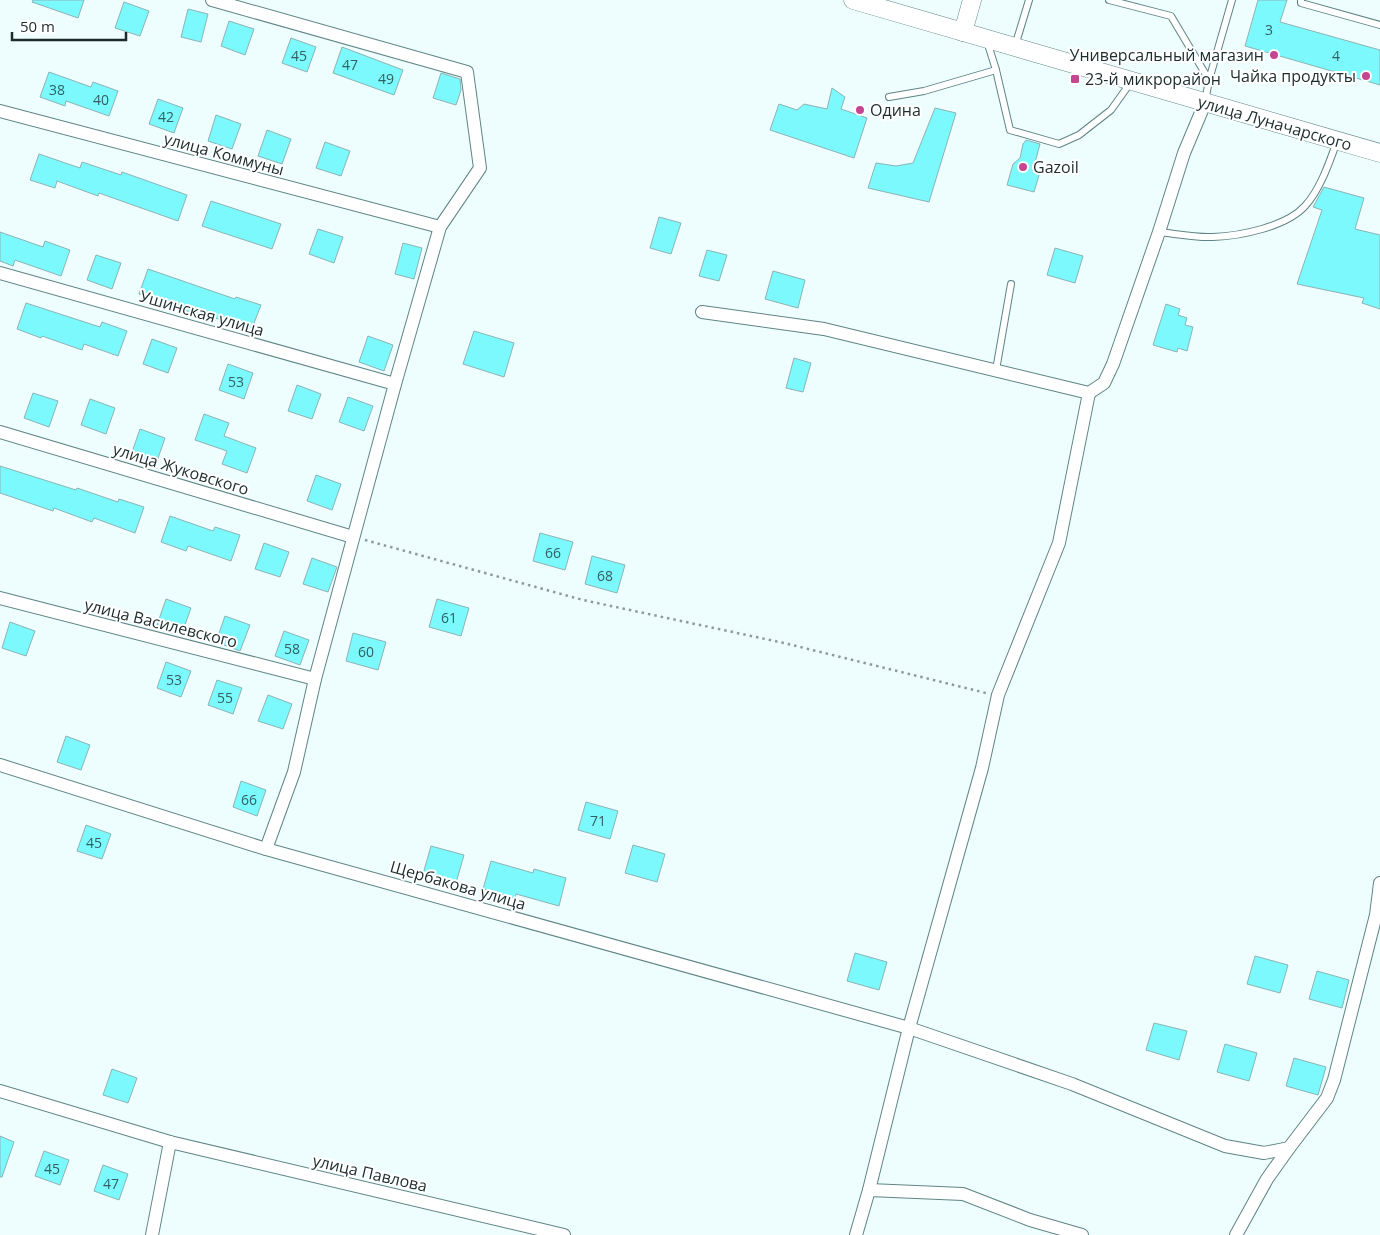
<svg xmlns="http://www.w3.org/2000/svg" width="1380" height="1235" font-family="'Open Sans',sans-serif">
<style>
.building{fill:#7cf9fd;stroke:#8cb3b4}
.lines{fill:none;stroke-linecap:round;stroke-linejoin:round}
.lane-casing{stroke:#5f8485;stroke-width:8}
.street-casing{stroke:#5f8485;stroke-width:14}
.secondary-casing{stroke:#5f8485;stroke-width:19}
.path{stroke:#8b9b9b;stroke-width:2.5;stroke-dasharray:2.5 4;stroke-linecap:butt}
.lane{stroke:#fff;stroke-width:6}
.street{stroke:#fff;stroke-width:12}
.secondary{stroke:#fff;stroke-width:18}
.poi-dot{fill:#c64590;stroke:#fff;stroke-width:2}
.labels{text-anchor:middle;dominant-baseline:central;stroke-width:4;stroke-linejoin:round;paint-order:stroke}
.number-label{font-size:14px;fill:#345f60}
.poi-label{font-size:16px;fill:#1c2c2c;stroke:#fff;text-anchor:start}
.street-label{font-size:16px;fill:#1c2c2c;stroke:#fff}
</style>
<rect width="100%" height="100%" fill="#eefefe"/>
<g class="building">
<path d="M 33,0 L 84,0 L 78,18 L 32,2 Z"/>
<path d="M 1258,0 L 1287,0 L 1280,22 L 1380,50 L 1380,85 L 1245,46 Z"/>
<path d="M 124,2 L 149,11 L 140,36 L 115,28 Z"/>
<path d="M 188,9 L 208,14 L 201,42 L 181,37 Z"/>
<path d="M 229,21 L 254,29 L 245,55 L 221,46 Z"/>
<path d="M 291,38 L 316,47 L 307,72 L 282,63 Z"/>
<path d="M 342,47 L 403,70 L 394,95 L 333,73 Z"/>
<path d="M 49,72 L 91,87 L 93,82 L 118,91 L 109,116 L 66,101 L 65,106 L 40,97 Z"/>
<path d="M 441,73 L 460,79 L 461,90 L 456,105 L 433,98 Z"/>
<path d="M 832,88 L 845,97 L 841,109 L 867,118 L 854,158 L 770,130 L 779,104 L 797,110 L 804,104 L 827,109 Z"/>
<path d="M 158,99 L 183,108 L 174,133 L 149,124 Z"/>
<path d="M 935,108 L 956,113 L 929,202 L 868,188 L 876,163 L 896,166 L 913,163 Z"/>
<path d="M 216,115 L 241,124 L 232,149 L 208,141 Z"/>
<path d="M 267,130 L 291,139 L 282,164 L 258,156 Z"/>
<path d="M 1026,140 L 1040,144 L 1033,170 L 1040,172 L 1034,192 L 1007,185 L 1013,164 L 1020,158 L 1023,144 Z"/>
<path d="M 325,142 L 350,151 L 341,176 L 316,168 Z"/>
<path d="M 39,154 L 80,168 L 82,162 L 121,175 L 122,172 L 187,195 L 178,221 L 99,193 L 98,196 L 57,181 L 55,188 L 30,180 Z"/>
<path d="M 1324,187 L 1364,198 L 1355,229 L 1380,235 L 1380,309 L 1362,303 L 1364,298 L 1297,284 L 1322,210 L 1313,207 Z"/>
<path d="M 211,201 L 281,224 L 272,249 L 202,226 Z"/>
<path d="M 659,217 L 681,223 L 671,254 L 650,248 Z"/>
<path d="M 318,229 L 343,237 L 334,263 L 309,254 Z"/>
<path d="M 0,232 L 43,247 L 45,241 L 70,250 L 61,276 L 15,260 L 13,266 L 0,261 Z"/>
<path d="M 403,243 L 422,248 L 414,279 L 395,274 Z"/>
<path d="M 1055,248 L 1083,256 L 1075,283 L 1047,275 Z"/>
<path d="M 707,250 L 727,255 L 719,281 L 699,276 Z"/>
<path d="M 96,255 L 121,263 L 112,289 L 87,280 Z"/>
<path d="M 148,269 L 235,299 L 236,297 L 261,305 L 251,331 L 210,316 L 209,319 L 139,294 Z"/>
<path d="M 773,271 L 805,280 L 798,308 L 765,299 Z"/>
<path d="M 26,303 L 100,327 L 102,322 L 127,331 L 118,356 L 84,344 L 82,350 L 42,336 L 41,338 L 17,329 Z"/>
<path d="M 1166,304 L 1180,309 L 1178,315 L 1187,318 L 1185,325 L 1193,327 L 1187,351 L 1178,348 L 1177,352 L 1153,345 Z"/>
<path d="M 474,331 L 514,343 L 504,377 L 463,364 Z"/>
<path d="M 368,336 L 393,345 L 384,371 L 359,362 Z"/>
<path d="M 152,339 L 177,348 L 168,373 L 143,364 Z"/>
<path d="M 794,358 L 811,363 L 803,392 L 786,388 Z"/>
<path d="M 228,364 L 253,373 L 244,399 L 219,390 Z"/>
<path d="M 297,385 L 321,394 L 312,419 L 288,411 Z"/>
<path d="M 33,393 L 58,401 L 49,427 L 24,418 Z"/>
<path d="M 348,397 L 373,406 L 364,431 L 339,422 Z"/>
<path d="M 90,399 L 115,408 L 106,434 L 81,425 Z"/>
<path d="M 204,414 L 229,423 L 224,436 L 256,448 L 247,473 L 222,464 L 227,451 L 195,440 Z"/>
<path d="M 140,429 L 165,438 L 156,464 L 131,455 Z"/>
<path d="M 0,466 L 76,490 L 77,488 L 118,502 L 119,499 L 144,507 L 135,533 L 94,518 L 92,522 L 54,508 L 53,511 L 0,493 Z"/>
<path d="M 316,475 L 341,484 L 332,510 L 307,501 Z"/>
<path d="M 170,516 L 213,531 L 215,527 L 240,535 L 231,561 L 188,546 L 186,551 L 161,542 Z"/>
<path d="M 540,533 L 573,542 L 565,570 L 533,561 Z"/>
<path d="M 264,543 L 289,552 L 280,577 L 255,569 Z"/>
<path d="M 592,556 L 625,565 L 617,593 L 585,584 Z"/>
<path d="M 312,558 L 337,567 L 328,592 L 303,584 Z"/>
<path d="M 166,599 L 191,608 L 182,633 L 157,625 Z"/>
<path d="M 437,599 L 469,608 L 461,636 L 429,627 Z"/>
<path d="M 225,616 L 250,625 L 240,651 L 216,642 Z"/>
<path d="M 10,622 L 35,631 L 26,656 L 2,648 Z"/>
<path d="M 284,631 L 309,640 L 300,665 L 275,656 Z"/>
<path d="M 353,633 L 386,642 L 378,670 L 346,661 Z"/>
<path d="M 166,662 L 191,671 L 181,697 L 157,688 Z"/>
<path d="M 217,680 L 242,688 L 233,714 L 208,705 Z"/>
<path d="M 268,695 L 292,704 L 283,729 L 258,721 Z"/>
<path d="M 66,736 L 90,745 L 81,770 L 57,762 Z"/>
<path d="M 241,781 L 266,790 L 257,816 L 233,807 Z"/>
<path d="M 586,802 L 618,811 L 610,839 L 578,830 Z"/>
<path d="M 86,825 L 111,834 L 102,859 L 77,851 Z"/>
<path d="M 633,845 L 665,854 L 657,882 L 625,873 Z"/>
<path d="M 431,846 L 464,855 L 456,883 L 423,874 Z"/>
<path d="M 491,861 L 533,873 L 534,869 L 566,878 L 559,906 L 516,894 L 515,898 L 483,889 Z"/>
<path d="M 855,953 L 887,962 L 879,990 L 847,981 Z"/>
<path d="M 1255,956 L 1288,965 L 1280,993 L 1247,984 Z"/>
<path d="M 1317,971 L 1349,980 L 1342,1008 L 1309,999 Z"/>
<path d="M 1154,1023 L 1187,1031 L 1179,1060 L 1146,1050 Z"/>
<path d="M 1225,1044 L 1257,1053 L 1249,1081 L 1217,1072 Z"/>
<path d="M 1294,1058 L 1326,1067 L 1318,1095 L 1286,1086 Z"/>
<path d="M 112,1069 L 137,1078 L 128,1103 L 103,1095 Z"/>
<path d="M 0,1136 L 14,1142 L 2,1177 L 0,1177 Z"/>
<path d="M 44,1151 L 69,1160 L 60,1185 L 35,1176 Z"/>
<path d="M 103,1165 L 128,1174 L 119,1200 L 94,1191 Z"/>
</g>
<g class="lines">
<defs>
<g id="lane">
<path d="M 1109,0 L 1171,16 L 1209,80"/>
<path d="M 1301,0 L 1301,3 L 1380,25"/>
<path d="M 987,41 L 996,70 L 1010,130 L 1059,144 L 1079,135 L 1111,110 L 1131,82"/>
<path d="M 1015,46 L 1029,0"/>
<path d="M 889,97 L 924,91 L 996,70"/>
<path d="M 1205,102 L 1209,80 L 1232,0"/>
<path d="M 1159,232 C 1177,234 1196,238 1213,237 C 1240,236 1286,227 1305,206 C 1320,190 1330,161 1337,141"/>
<path d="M 996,370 L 1011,284"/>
</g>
<g id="street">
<path d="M 212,0 L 467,72 L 480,168 L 440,227 L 395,384 L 315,679 L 294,772 L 266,849"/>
<path d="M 0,111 L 440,227"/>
<path d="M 0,273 L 395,384"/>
<path d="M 702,312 L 824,329 L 1089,393 L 1104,383 L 1113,364 L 1159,232 L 1184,153 L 1205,103"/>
<path d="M 0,432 L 353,537"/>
<path d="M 0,598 L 315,679"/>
<path d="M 0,765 L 266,849 L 909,1028 L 1072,1084 L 1225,1146 L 1264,1153 L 1289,1148 L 1327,1098 L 1334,1080 L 1376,915 L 1380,883"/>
<path d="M 0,1091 L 170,1142 L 564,1235"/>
<path d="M 869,1190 L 963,1194 L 1030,1220 L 1082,1235"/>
<path d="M 152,1235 L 170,1142"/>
<path d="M 856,1235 L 869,1190 L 909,1028 L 982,768 L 998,695 L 1059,543 L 1089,393"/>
<path d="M 1236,1235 L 1267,1179 L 1289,1148"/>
</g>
<g id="secondary">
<path d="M 853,0 L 1380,153"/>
<path d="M 963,32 L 972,0"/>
</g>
</defs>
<use href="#lane" class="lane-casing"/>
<use href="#street" class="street-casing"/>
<use href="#secondary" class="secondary-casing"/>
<path class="path" d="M 365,540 L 583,600 L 784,643 L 986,693"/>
<use href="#lane" class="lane"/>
<use href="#street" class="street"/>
<use href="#secondary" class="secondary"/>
</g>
<g class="poi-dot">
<circle cx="1274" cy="55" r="5"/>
<circle cx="1366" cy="76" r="5"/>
<rect x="1070" y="74" width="10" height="10" rx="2.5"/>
<circle cx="860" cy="110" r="5"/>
<circle cx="1023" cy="167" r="5"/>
</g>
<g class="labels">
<g class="number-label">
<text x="1269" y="29">3</text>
<text x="299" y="55">45</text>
<text x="1336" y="55">4</text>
<text x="350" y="64">47</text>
<text x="386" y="78">49</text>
<text x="57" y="89">38</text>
<text x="101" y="99">40</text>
<text x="166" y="116">42</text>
<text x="236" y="381">53</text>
<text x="553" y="552">66</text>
<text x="605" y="575">68</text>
<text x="449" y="617">61</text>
<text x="292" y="648">58</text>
<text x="366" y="651">60</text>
<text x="174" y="679">53</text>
<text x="225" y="697">55</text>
<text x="249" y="799">66</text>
<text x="598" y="820">71</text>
<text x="94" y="842">45</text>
<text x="52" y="1168">45</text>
<text x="111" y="1183">47</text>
</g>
<g class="poi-label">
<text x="1264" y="55" text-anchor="end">Универсальный магазин</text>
<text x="1356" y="76" text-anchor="end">Чайка продукты</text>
<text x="1085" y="79">23-й микрорайон</text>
<text x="870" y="110">Одина</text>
<text x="1033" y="167">Gazoil</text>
</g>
<g class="street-label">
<text transform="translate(1275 123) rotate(16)">улица Луначарского</text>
<text transform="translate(224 154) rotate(15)">улица Коммуны</text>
<text transform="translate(202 313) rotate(16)">Ушинская улица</text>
<text transform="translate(181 469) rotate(17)">улица Жуковского</text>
<text transform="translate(161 623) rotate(14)">улица Василевского</text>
<text transform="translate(458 885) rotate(16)">Щербакова улица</text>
<text transform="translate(370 1173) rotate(13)">улица Павлова</text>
</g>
</g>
<path d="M12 32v8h114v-8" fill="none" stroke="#1c2c2c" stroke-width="2.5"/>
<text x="20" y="32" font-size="15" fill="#1c2c2c" stroke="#ffffff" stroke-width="4" paint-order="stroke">50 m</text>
</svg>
